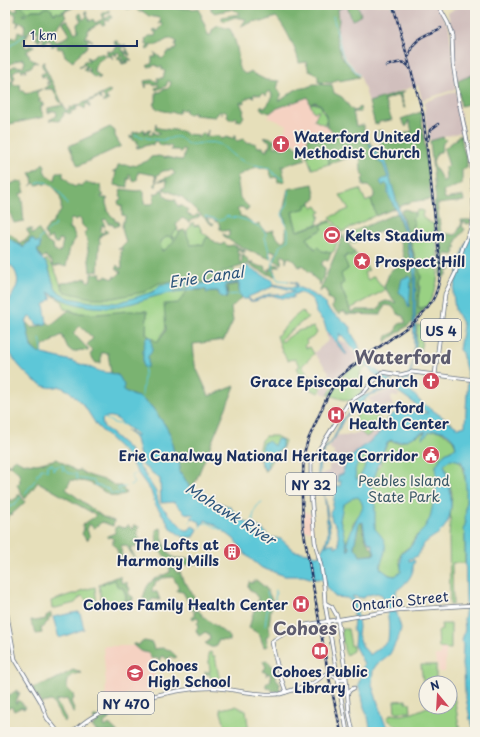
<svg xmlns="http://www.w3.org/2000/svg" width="480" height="737" font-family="'Playpen Sans',sans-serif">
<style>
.built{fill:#f5d2c2}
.industrial{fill:#d1bfbd}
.green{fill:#99d183;stroke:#5a8070}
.forest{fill:#7ab371;stroke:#4a7168}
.water{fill:#5dc7d8;stroke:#3c7b9b;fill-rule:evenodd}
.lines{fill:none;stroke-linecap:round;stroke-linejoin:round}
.stream{stroke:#5dc7d8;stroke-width:1}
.major-casing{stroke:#626d7e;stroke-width:4.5}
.major{stroke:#fff;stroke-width:3}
.rail-casing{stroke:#1b2f5e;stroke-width:2.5}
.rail{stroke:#f7f3e8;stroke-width:1;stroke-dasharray:3;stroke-linecap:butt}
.labels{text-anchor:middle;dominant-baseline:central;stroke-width:3.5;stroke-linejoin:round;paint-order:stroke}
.shield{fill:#f7f3e8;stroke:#5d6a87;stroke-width:1}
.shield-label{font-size:13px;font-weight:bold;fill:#1b2f5e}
.poi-label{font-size:14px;font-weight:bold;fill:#1b2f5e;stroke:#f7f3e8;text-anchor:start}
.park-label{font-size:14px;fill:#3a5867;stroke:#f7f3e8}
.street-label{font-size:14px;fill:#1b2f5e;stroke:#f7f3e8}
.water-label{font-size:15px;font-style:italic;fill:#2c557c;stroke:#f7f3e8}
.district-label{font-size:18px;font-weight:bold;fill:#5d5c6f;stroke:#f7f3e8}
</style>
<rect width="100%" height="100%" fill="#f7f3e8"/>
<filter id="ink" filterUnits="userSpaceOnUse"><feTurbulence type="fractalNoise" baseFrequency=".025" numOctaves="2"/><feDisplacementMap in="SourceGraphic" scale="8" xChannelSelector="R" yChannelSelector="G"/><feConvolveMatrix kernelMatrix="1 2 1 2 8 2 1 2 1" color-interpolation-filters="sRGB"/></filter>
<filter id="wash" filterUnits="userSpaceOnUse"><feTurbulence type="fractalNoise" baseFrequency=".012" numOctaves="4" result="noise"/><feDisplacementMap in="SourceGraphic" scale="16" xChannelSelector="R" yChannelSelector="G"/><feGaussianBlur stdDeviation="0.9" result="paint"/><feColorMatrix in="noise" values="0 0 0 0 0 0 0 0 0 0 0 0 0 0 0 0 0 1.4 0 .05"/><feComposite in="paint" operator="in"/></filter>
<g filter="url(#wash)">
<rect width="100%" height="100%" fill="#e6dfba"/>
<g class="built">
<path d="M 308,97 L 312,102 L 315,102 L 321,105 L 327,121 L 335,134 L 334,137 L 331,139 L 322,139 L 311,134 L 307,139 L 307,146 L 304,152 L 297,144 L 289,139 L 290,134 L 285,132 L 287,125 L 268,117 L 270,116 L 269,114 L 275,109 Z"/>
<path d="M 303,511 L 311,514 L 313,531 L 304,531 Z"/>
<path d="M 103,646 L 135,646 L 140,651 L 148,653 L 154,665 L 156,690 L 133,695 L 128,694 L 119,697 L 114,698 L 114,701 L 105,703 L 106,683 Z"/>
<path d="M 440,648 L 446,648 L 445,672 L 439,672 L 438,665 L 436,664 L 435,655 L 441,655 Z"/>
</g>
<g class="industrial">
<path d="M 333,5 L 391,5 L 392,7 L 398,5 L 437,5 L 449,27 L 456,89 L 422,100 L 418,85 L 369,102 L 360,75 L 343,54 L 332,6 Z"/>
<path d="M 460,5 L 475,5 L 475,74 L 457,81 L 454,66 L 453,36 L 448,13 Z"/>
<path d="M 456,91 L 464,131 L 448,136 L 448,135 L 430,141 L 424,112 L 425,108 L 424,102 Z"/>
<path d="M 327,331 L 338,341 L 340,340 L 345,342 L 357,357 L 359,356 L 360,358 L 339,376 L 334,381 L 327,395 L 322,393 L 321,391 L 329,372 L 314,353 L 329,340 L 326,335 Z"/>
<path d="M 391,390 L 393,390 L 399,395 L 398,397 L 392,396 L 391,400 L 393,407 L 388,405 L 378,411 L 375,409 L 372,401 L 369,401 L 369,398 Z"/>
<path d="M 374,428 L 380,433 L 364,448 L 343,474 L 338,476 L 337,482 L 328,482 L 326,476 L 322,477 L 321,474 L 329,471 L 329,465 L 336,464 L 333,454 L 335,453 L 329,447 L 338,435 L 345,436 L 361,432 L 366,437 Z"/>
</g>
<g class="green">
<path d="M 19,5 L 77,5 L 72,8 L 71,6 C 59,14 57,16 45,8 L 42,10 L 32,10 L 24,16 Z"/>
<path d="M 313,103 L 320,105 L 322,108 L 321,109 L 327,118 L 325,125 L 314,120 L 319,111 L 314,112 L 310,104 Z"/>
<path d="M 324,148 L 328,155 L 329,164 L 312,169 L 307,156 Z"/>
<path d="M 360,189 L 366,202 L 371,199 L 376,215 L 342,232 L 330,217 L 349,209 L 340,195 Z"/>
<path d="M 311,203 L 313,208 L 317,206 L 321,212 L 318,213 L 320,217 L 318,217 L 319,220 L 317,221 L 318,224 L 297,231 L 292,211 L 306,208 L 305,205 Z"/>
<path d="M 420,210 L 424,211 L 422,215 C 424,220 429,222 434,224 C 437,253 445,281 426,307 L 420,308 L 418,307 L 418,298 L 420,287 L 419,281 L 421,278 L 411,243 L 411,230 L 414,223 L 412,218 L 416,211 Z"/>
<path d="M 330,220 L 343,236 L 338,239 L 334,251 L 331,253 C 319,251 313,250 307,238 L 322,229 L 321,225 Z"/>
<path d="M 193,222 L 194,226 L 199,225 L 202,232 L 209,237 L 206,238 L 204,245 L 200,244 L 191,245 L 188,239 L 188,245 L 185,242 L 177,239 L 182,236 L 181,234 L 187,236 L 187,230 L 191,226 L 191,224 Z"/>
<path d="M 362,228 L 366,237 L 352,244 L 345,235 Z"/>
<path d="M 176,230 L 180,232 C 176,238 169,249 162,251 L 160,245 L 162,240 L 168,236 L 174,238 L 171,235 Z"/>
<path d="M 159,251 L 233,268 L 239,284 L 227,286 L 228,295 L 226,299 L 216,291 L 188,291 C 175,307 169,325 157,342 L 146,334 L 147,311 L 98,314 L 76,313 L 71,310 L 64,309 L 63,302 L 48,292 L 54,286 L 48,266 L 45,261 L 46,259 C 55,266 58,279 63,290 L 111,295 Z"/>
<path d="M 355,253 L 369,270 L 364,273 L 368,280 L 374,276 L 385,290 L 350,309 L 340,285 L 340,274 L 348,269 C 348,264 344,262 344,258 L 348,255 L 351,256 Z"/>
<path d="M 302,311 L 308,317 L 281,339 L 282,342 L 297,331 L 314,327 L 317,333 L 312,338 L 306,340 L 307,343 L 304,346 L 307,348 L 310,347 L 314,354 L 302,366 L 321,389 L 319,393 L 307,388 L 306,382 L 297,368 L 300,366 L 295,359 L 292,360 L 291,359 L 288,361 L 282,351 L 277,336 L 292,319 Z"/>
<path d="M 417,325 L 423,326 L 420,359 L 415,359 Z"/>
<path d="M 360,361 L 366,367 L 361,371 L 360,374 L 362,393 L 349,401 L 328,395 C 336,380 346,371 360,361 Z"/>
<path d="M 367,407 L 374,413 L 380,419 L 371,434 L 366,437 C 356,427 353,428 357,413 Z"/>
<path d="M 432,429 C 442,432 453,435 456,447 L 445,453 L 441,457 L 436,466 L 437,487 L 435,502 L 433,513 L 426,528 L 415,537 L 410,546 L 401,553 L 399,560 L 402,571 C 394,582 388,572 380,570 L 380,562 L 384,555 L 385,547 L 375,529 L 371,486 L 376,469 L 381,464 L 381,456 L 389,441 L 399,443 Z"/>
<path d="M 265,436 L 276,436 L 285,441 L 282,449 L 274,456 L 265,472 L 257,455 L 261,440 Z"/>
<path d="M 365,455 L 367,455 L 368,456 L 364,471 L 357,481 L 352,468 Z"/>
<path d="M 456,459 L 461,463 L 467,486 L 465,521 L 467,522 L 464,530 L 465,531 L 465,563 L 452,563 L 453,605 L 450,605 L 449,537 L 452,493 L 444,464 L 448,461 Z"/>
<path d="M 356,493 L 362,502 L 363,510 L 353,523 L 352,531 L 347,541 L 347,545 L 349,548 L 348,552 L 340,519 L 343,505 Z"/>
<path d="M 115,580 C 121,586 126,591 126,599 L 119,603 L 102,606 L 99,585 Z"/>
<path d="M 95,587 L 97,605 L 91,606 L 91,608 L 88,608 C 87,603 87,597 81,596 L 75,603 L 52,609 L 51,601 L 72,594 L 77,594 L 80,591 Z"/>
<path d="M 441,624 L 451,624 L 451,649 L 439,648 L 438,631 L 442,630 Z"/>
<path d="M 341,629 L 348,629 L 351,646 L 353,646 L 353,651 L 346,655 L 344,649 Z"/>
<path d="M 211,652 L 212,656 L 215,656 L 220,682 L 218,683 L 218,687 L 211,688 L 210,674 L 205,674 L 205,672 L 210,672 L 208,653 Z"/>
<path d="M 421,665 L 436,665 L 436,683 L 426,683 L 426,692 L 424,692 Z"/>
<path d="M 450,692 L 454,696 L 460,732 L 405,732 L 387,719 L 391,714 L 400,715 L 413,713 L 427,707 L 450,707 Z"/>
<path d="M 406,700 L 406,703 L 410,703 L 411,712 L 395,712 L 394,701 Z"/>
<path d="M 236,706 L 246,711 L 249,732 L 228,732 L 225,726 L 220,709 Z"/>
</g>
<g class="forest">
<path d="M 16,5 C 21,5 24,7 27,12 L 23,14 L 24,16 L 32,10 L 42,10 L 47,7 L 52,10 L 53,13 L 55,14 L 56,12 L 61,13 L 71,6 L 72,8 L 64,12 L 66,18 C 61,21 60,25 55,29 L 54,39 L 57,42 L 70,35 L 63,22 L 67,20 L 75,33 L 78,31 L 77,24 L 81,21 L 78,15 L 81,13 L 83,20 L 87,16 L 85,11 L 86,11 L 90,21 L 91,21 L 93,19 L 95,23 L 103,19 L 101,14 L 109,10 L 110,12 L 104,15 L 105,19 L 111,15 L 112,17 L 109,21 L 105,20 L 104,21 L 105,24 L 103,25 L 100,23 L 89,29 L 85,37 L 85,39 L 87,37 L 93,41 L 88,39 L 87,42 L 88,46 L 76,57 L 73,62 L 65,56 L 62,48 L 60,49 L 57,48 L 58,46 L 56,44 L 52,47 L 51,41 L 47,40 L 45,44 L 42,42 L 44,39 L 43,37 L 42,37 L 39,41 L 36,39 L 39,33 L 38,31 L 34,32 L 30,29 L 28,34 L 24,33 L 25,24 L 20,22 L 17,27 L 18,22 L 15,21 L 16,14 L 9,13 L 11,8 L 14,11 L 18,10 Z"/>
<path d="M 124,5 L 162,5 L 170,6 L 179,9 C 184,7 192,10 199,8 L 200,13 L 202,16 L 201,17 L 204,23 L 208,35 L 211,35 L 212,30 L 218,26 L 230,29 C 234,36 237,46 238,54 C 240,64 234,65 245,74 L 250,72 L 266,80 L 279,81 L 277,89 L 281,93 L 281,96 L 278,101 C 285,99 288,94 295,90 C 301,87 308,89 313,84 L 332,85 L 334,93 L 342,97 L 352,110 L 356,111 L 360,107 L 361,112 L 353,112 L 356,126 L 364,125 C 362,139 376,146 381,157 L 384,155 L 377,131 L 382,130 L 383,134 L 382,138 L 384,141 L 412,131 L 409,121 L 408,120 L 408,123 L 406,127 L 401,119 L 421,112 L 431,199 L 410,202 L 376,216 L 371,199 L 374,197 L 374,192 L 368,186 L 363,186 L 363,182 L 362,179 L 364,177 L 361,171 L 360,154 L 329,164 L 328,155 L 324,148 L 307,156 L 304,152 C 309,146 306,138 311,132 L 322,139 L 324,138 L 331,139 L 334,137 C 335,132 331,130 327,127 L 326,116 L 321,105 L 315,102 L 310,104 L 308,97 L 275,109 L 270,113 L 262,110 L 260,107 L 262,105 L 262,107 L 266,107 L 271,100 L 272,95 L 270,91 L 267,92 L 266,96 L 263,93 L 261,95 L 254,94 L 253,98 L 252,96 L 247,98 L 246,100 L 244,101 L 244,103 L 240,102 L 243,110 L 244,110 L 243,112 L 244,116 L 241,121 L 236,120 L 238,119 L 236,117 L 233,119 L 229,119 L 227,117 L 228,113 L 224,110 L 222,111 L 222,114 L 220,111 L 215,117 L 194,115 L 193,114 L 195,114 L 194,112 L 190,114 L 185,113 L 185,109 L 183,110 L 180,109 L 179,113 L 178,113 C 169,111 158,113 153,104 L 156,102 L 156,92 L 161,92 L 163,89 L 167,89 L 170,86 L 171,82 L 168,81 L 166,86 L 156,90 L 155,88 L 159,86 L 158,84 L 153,85 L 151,83 L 149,84 L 147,83 L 146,84 L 146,88 L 144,81 L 152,80 L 159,82 L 157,78 L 163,78 L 165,71 L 164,70 L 162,70 L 162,67 L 158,67 L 156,65 L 148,67 L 147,66 L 152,63 L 152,57 L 156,57 L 155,53 L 162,59 L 166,55 L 166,53 L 169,51 L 171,52 L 176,48 L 175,44 L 177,42 C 165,32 162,50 150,44 L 150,48 L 147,50 L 146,49 L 148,46 L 147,44 L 145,44 L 146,43 L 145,40 L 149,36 L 155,36 L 156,33 L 153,31 L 156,29 L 156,31 L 158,31 L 163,25 L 162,23 L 159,24 L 161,19 L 160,18 L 149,16 L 142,11 L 139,12 L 135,8 L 126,9 Z"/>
<path d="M 231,5 L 358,5 L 361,15 L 358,18 L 352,20 L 347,6 L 338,9 L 339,21 L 336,36 L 341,55 L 345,61 L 359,77 L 339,81 L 338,79 L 332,83 L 318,82 C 319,74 316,74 309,71 L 306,62 L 299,63 C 298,53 284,24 276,17 L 262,22 L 255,21 L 241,27 L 246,19 L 235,17 L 225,21 L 222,20 L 222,17 L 239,14 L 239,13 L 233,9 L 215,13 L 211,10 L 211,7 Z"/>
<path d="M 18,32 L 28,36 L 22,41 L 26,48 L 33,45 L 34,47 L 27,51 L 27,53 L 30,55 L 29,56 L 32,59 L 32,60 L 38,63 L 35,62 L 31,67 L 26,69 L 26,72 L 25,69 L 23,69 L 23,71 L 22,72 L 21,69 L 16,70 L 13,73 L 15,78 L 12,79 L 10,69 L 14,66 L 23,67 L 25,62 L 23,59 L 16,61 L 9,65 L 5,63 L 5,37 L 16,38 Z"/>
<path d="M 115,40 L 117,41 L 119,45 L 121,44 L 122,47 L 125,44 L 125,46 L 122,48 L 122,51 L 125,51 L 124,53 L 127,53 L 126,47 L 130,55 L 129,56 L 127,53 L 125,55 L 132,60 L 126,60 L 129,62 L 123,64 L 121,63 L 125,62 L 124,60 L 121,62 L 120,60 L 124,58 L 123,56 L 119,59 L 117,58 L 120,55 L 120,53 L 117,52 L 116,56 L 115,53 L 111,55 L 113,59 L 111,56 L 106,56 L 107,54 L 107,50 L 109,53 L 111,51 L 114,51 L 114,48 L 117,48 L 117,46 L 114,44 L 116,44 L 114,41 Z"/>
<path d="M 95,54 L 104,54 L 105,57 C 99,60 94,64 94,72 L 98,74 L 101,77 L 98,79 L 99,76 L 95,78 L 88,72 L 90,71 L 88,70 L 89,68 L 86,67 L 87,72 L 83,69 L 86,67 L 85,64 L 81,67 L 79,66 L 82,65 L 84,61 L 89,61 L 87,57 L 90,59 L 94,57 Z"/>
<path d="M 45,62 L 43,63 L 66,111 L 70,109 L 70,107 L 73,108 L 74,106 L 77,106 L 109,91 L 111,92 L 106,97 L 109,100 L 106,99 L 107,101 L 103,103 L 105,98 L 102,95 L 100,96 L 101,100 L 99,97 L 88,102 L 90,106 L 89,108 L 89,106 L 86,103 L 85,109 L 80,106 L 76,107 L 77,110 L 75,109 L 74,111 L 71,110 L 71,114 L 67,113 L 66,112 L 63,113 L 64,115 L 59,121 L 49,120 L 57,116 L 56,111 L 52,111 L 48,113 L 48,108 L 63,105 L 59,101 L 53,89 L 44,89 L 45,87 L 46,88 L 48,87 L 47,85 L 48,84 L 50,86 L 51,84 L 50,83 L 46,83 L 50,81 L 46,79 L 47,77 L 47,75 L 42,77 L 41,74 L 46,72 L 42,66 L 42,63 Z"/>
<path d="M 475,74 L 475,102 L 461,106 L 457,81 Z"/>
<path d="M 13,80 L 13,85 L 18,85 L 20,84 L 21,91 L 24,91 L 25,94 L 42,89 L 37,92 L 37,95 L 41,99 L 39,100 L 39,102 L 42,102 L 42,104 L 45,105 L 41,106 L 41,110 L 44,117 L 5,125 L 5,88 L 7,87 L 7,89 L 11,88 L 10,82 Z"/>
<path d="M 405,91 L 401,93 L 401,96 L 405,108 L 404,108 L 399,95 L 384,100 L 392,120 L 379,122 L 378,124 L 375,124 L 369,102 Z"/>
<path d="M 156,123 L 156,127 C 165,131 181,128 186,134 L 197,135 L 198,138 L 203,132 L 206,136 L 208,130 L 207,136 L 208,137 L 218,136 L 221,139 L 228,137 L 229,139 L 231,137 L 233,139 L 235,134 L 235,139 L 237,141 L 243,139 L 246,142 C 251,143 256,142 258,147 L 263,147 L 264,150 L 267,151 L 267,148 L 270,146 L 270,141 L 264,138 L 269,137 L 275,141 L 273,143 L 276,148 L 279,144 L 281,145 L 280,148 L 282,149 L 288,147 L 289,145 L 286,144 L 289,145 L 291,143 L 301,151 L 306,159 L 282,166 L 285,181 L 278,182 L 277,177 L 272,178 L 269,169 L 256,167 L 237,176 L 240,198 L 249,207 L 248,210 L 246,211 L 244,208 L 241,207 L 237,210 L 240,213 L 239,215 L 243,217 L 245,217 L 255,225 L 259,223 L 265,232 L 274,230 L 273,232 L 280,241 L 284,241 L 286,237 L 286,228 L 287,228 L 283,212 L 288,189 L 313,184 L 316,199 L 311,201 L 311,203 L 306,205 L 306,208 L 292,212 L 297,231 L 321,224 L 328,220 L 330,222 L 321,225 L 323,229 L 307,238 L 310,244 L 315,249 L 318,247 L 322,251 L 331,253 L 328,261 L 325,260 L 322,262 L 322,266 L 325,268 L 325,272 L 320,285 L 318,281 L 312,276 L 311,272 L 309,272 L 302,265 L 299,267 L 295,261 L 289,257 L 287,259 L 286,263 L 286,257 L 282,255 L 281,264 L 274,260 L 276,252 L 269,251 L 271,259 C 258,254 232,245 223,235 L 223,234 L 228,237 L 229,236 L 229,230 L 224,231 L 220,229 L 219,223 L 215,221 L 217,220 L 206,217 L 211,223 L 214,224 L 212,225 L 182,197 L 163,189 L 164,187 L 166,187 L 167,180 L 158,181 L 175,174 L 172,170 L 163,171 L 157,175 L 156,187 L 154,184 L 156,182 L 155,175 L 138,172 L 137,180 L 134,182 L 130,175 L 128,176 L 130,178 L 129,180 L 127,178 L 128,187 L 114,185 L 116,171 L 112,172 L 117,169 L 118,165 L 129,165 L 129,166 L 134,165 L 135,166 C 141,161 147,164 151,157 L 159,156 L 165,158 L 166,157 C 172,158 176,160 183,160 L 185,150 L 182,149 L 181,153 L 178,150 L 171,150 L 172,147 L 169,145 L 167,146 L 164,145 L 162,146 L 156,141 L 153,143 L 153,145 L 151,144 L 138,148 L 136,147 L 139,146 L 139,144 L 136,144 L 138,141 L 133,140 L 133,137 L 130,138 L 130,136 L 133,136 L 133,132 L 137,133 L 137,131 L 139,132 L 144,129 L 145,130 L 144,133 L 146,133 L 146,131 L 151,130 L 148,134 L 150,135 L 153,134 L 153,131 L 155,134 L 159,134 L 160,133 L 155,130 Z"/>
<path d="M 110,127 L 115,131 L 115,136 L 121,146 L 78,166 L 69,146 Z"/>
<path d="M 461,135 L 463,148 L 467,159 L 467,168 L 462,170 L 462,184 C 455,186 450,190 443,191 L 445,199 L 463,196 L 464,201 L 437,204 L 441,233 L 456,235 L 462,223 L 461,220 L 470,220 L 472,222 L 468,224 L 463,222 L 462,227 L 465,229 L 456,241 L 455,245 L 457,247 L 453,249 L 455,252 L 453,255 L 446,254 C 444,258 444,261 446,264 L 452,267 L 450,271 L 448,270 L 447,271 L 447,275 L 445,274 L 444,278 L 441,276 L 441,259 L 434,202 L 436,202 L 430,141 L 443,137 L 446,140 L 443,143 L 441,152 L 438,152 C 427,167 438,166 442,181 L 446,180 L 445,167 L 449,166 L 444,149 C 449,144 456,141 458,136 Z"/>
<path d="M 43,163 L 45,166 L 44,170 L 47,176 L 55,180 L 57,172 L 63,172 L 63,177 L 66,178 L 70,184 L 75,187 L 77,185 L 83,186 L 85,183 L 100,185 L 101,192 L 104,195 L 103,196 L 101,196 L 102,198 L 106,198 L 108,199 L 106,199 L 106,204 L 108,209 L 107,211 L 115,219 L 115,222 L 118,221 L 119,225 L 114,227 L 113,224 L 108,224 L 108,221 L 105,219 L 103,220 L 105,227 L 102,225 L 101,227 L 102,229 L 100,230 L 102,233 L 104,233 L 105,229 L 108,232 L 101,235 L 99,240 L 100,242 L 99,249 L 98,271 L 90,272 L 87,239 L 84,233 L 87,230 L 82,225 L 81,220 L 79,218 L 75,220 L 72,219 L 70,220 L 70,229 L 72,229 L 76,238 L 70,247 L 66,267 L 60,265 L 53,267 L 52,262 L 45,256 L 42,258 L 37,250 L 39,249 L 36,243 L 30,241 L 25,243 L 25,249 L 10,239 L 5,238 L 5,233 L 7,235 L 10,233 L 20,243 L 22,241 L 25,241 L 30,235 L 27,231 L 27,229 L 32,229 L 31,231 L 33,234 L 38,229 L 47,242 L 53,246 L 54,250 L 58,253 L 61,251 L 63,240 L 59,239 L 58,243 L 55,243 L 51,237 L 48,240 L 44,232 L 49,225 L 52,224 L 55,218 L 61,211 C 62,198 59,188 46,183 L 44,185 L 43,183 L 41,183 L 41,184 L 37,185 L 34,183 L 30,186 L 33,183 L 32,179 L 33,178 L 30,173 L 39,168 Z"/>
<path d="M 17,181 L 23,182 L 23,187 L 25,192 L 20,194 C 24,203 22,211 24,221 L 14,223 C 10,215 5,196 5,187 Z"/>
<path d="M 121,189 L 137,191 L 143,190 L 144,191 L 144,204 L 152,204 L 154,202 L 154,196 L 155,195 L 154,194 L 160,192 L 160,190 L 163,190 L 164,195 L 169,199 L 176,200 L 176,203 L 178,206 L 183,206 L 188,211 L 187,214 L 194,217 L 197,214 L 200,216 L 189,222 L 186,220 L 185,220 L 183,218 L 178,221 L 176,225 L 178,229 L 171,235 L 174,239 L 168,236 L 162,240 L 160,245 L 162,251 C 169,249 176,238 180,232 L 180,231 L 185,230 L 191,245 L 200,244 L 203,245 L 206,238 L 209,237 L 213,241 L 221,245 L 224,243 L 228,246 L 233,245 L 242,249 L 241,251 L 237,249 L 238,255 L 243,250 L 245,250 L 245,252 L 241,252 L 239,258 L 240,263 L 242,262 L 242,255 L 244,254 L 244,257 L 245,257 L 249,260 L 249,263 L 251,264 L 252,261 L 254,264 L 261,267 L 262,266 L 265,266 L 266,268 L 265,269 L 269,272 L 270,271 L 268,269 L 271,269 L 273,264 L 279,265 L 279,267 L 275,267 L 274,269 L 275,276 L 267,274 L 248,264 L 222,272 L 220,274 L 223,275 L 214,277 L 208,281 L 201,283 L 184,280 L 159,283 L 144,292 L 113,298 L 91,298 L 65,292 L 61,285 L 62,283 C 69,283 79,281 85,278 L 88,282 L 91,280 L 91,274 L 101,273 L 100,275 L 102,278 L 106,276 L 113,279 L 114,276 L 116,277 L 121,272 L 116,268 L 117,265 L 119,268 L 122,268 L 121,252 L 123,249 L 118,249 L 121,248 L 122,246 L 126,242 C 124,235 119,225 125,219 L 125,216 L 122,215 L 122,206 L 119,205 L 118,201 L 122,198 L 120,195 L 121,193 L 120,192 Z"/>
<path d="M 406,209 L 415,213 L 415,216 L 412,218 L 414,222 C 408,236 412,251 417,265 C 418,268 421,274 421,277 C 421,279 419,281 419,283 C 419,290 418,299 418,307 L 420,308 L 426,307 L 413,322 L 385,342 L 387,336 L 396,332 C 396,324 400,323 406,323 L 403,316 L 399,315 L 392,306 L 385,305 L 381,313 L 381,315 L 346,314 L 345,312 L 342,312 L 339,314 L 332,308 L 333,301 L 328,298 L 328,293 L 326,292 L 327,290 L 323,289 L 319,293 L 343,236 L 355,253 L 351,256 L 348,255 L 344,257 C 344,262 348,264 348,269 L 341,274 L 344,283 L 340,285 L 351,312 L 354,312 L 356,310 C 363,310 370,310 377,310 L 381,306 L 381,303 L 386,301 L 396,303 L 384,287 L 390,271 L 405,261 L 400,243 L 392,230 L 386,229 L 366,237 L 362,228 L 397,213 L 407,241 L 408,253 L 411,260 L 414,260 L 401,211 Z"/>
<path d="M 239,284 L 240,294 L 242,297 L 231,308 L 233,321 L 224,340 L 193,344 L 195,365 L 209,396 L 235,386 L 192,490 L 179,473 L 180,468 L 179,461 L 173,449 L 171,437 L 165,425 L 151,406 L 139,398 L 134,396 L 123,390 L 118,375 L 111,373 L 108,353 L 101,353 L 101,363 L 96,363 L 90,355 L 93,351 L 87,345 L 93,338 L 80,326 L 73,333 L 88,349 L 88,351 L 81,350 L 73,352 L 68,348 L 62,335 L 54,339 L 53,338 L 53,341 L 47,345 L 43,345 L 41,355 C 28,348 27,336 26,322 L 32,328 L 46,324 L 47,322 L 51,325 L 69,310 L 76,313 L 98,314 L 126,311 L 147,311 L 146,334 L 157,342 L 166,330 L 164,304 L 178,303 L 188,290 L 205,290 L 206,291 L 216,291 L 226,299 L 228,295 L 227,286 Z"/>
<path d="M 15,459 L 24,464 L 26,463 L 37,464 L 57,459 L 76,471 L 80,470 C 89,479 106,477 115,486 L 121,486 L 126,493 C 112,503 102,488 90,483 C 85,481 77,481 71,480 L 66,489 L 103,517 L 114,521 L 113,526 L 102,522 L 94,528 L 89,524 L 87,530 L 90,537 L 87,540 L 82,534 L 84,529 L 82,525 L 93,518 L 96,515 L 38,482 L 25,499 L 17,485 L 20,482 L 19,473 L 10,465 L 5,467 L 5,462 L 10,465 Z"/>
<path d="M 18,495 L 20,495 L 25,502 L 11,515 L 10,514 L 8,516 L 7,521 L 5,522 L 6,499 L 8,498 L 11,501 L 17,498 Z"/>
<path d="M 359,522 L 362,523 C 363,529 364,536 367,542 C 369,546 373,548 374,553 L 371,555 L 359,556 L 354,549 L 354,546 Z"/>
<path d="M 128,525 L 133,530 L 134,525 L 139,527 L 137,534 L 141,542 L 140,543 L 134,540 L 137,546 L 130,548 L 138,563 L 137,564 L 127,546 L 124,545 L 121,546 L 122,558 L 120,559 L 116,547 L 113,544 L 113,539 L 111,537 L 108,538 L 107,536 L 115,533 C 115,529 113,528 118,526 L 123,528 L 127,527 Z"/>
<path d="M 161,528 L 164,545 L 169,554 L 174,558 L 194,559 L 195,562 L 198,562 L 198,563 C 175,568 172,564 157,548 L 156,530 Z"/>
<path d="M 170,566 L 174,568 L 177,573 L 180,572 L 184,583 L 186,583 L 193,595 L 197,608 L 193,611 L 183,592 L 177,591 L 177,589 L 179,588 L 173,577 L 163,578 L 155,582 L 155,586 L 152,589 L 153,592 L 157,592 L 160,600 L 152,599 L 150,604 L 147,605 L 143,599 C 148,578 153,581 170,572 Z"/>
<path d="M 116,577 L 121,577 L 121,582 L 124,583 L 127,582 L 127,584 L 126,586 L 128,586 L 130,589 L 128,594 L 133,597 L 133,600 L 121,602 L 126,599 L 126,595 L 123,588 L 117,586 L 115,580 L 99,585 L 101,583 Z"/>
<path d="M 256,580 L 266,588 L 272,600 L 269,626 L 270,634 L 266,637 L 268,646 L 264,647 L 260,636 L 256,632 L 249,628 L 254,610 L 257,610 L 258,598 L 253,592 L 249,589 L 248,586 L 249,582 L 252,583 Z"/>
<path d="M 198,610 L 204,617 L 230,637 L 230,641 L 218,640 L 217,646 C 211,649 209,646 205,643 L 208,642 L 210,638 L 209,634 L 205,632 L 199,636 L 196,630 L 198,627 L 197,623 L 199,621 L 197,617 L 193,619 L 192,617 L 195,615 L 193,613 Z"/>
<path d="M 51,613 L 51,617 L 48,619 L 49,621 L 46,623 L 44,627 L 41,628 L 42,633 L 36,634 C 35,629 31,626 31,620 L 32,620 L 35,621 L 46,619 L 46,616 Z"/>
<path d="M 145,641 L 152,643 L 154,649 C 166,647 168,648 177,657 L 174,658 L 170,656 L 169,659 L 167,659 L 163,656 L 160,657 L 161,660 L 159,661 L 157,658 L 152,659 L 148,653 L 140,651 L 133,645 L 133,644 L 136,644 L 136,645 L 139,645 L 141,642 Z"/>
<path d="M 266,660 C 275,665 272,675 279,682 L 280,692 L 277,693 L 277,691 L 272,691 L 269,687 L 266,688 L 266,684 L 271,680 L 270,674 L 268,673 L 266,676 L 267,673 L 263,671 L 266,667 L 263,661 Z"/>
<path d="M 73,670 L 82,673 C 71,674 67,677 67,689 L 73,694 L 74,699 L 71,701 L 75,712 L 73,713 L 67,699 L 55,701 C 59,705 65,716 66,721 L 64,722 L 53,703 L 51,701 L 41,703 L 32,688 L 52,681 Z"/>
<path d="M 17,690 L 17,695 L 18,692 L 20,693 L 15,703 L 17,703 L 19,700 L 26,708 L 23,709 L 22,707 L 14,711 L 12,707 L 6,709 L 5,694 L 10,695 Z"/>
<path d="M 96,716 L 99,719 L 101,720 L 109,716 L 110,718 L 104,723 L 105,727 L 109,724 L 118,732 L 97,732 L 92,726 L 97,723 L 93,718 Z"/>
</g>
<g class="water">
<path d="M 369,144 L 371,144 L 379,158 L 384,158 L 416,267 L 415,316 L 416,343 L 411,374 L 405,385 L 421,402 L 458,428 L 465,426 L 468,378 L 462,353 L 459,350 L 463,325 L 455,310 L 453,293 L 462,254 L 467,242 L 475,230 L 475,732 L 474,732 L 471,719 L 469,719 L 470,718 L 465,693 L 464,670 L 462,666 L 463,645 L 462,641 L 465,629 L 464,619 L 466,607 L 465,532 L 463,531 L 464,527 L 465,526 L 465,523 L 467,522 L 465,521 C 466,506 468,473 461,461 L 451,459 L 444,464 C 450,484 458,516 440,532 C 436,536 430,538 425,543 C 418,550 423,556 409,559 L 409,561 L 414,560 L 415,561 C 413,565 413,566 413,570 C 411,579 403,586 396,591 L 397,599 L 395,607 L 401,628 L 399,636 L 390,654 L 377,664 L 373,670 L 372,685 L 384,721 L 392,732 L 371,732 L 368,717 L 364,707 L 362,696 L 358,686 L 364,664 L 354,645 L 355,634 L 353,630 L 354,619 L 351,601 L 347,598 L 335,597 L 326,585 L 326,581 L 323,581 L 321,579 L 313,579 L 303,576 L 285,576 L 262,568 L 246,555 L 234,539 L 214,524 L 205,520 L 204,523 L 200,525 L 200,522 L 191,518 L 194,515 L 185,513 L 174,502 L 161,503 L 160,479 L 142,465 L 136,439 L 126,430 L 137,437 L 137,435 C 134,432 130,430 127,427 C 118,420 114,413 102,419 L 103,426 L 128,448 L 156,492 L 159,504 L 185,530 L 189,530 L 192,526 L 198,529 L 194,537 L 183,537 L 170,528 L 167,521 L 155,504 L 151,491 L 137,472 L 126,454 L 97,426 L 85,407 L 69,391 L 59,386 C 45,392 30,378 21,368 C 15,362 12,354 5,348 L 5,309 L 7,308 C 12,289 25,286 12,266 L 5,265 L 5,238 L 10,239 L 24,248 L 24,246 L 30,241 L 30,239 L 33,239 L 35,242 L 40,243 L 40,248 L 37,250 C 39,257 44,260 48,266 L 54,286 L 57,291 L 69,298 L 91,302 L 117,303 L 153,292 L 160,285 L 172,283 L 174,291 L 190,288 L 185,285 L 178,283 L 194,284 L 196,285 L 211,282 L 215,279 L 223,277 L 225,278 L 224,283 L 238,282 C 239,275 239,270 247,266 L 273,281 L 273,284 L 288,287 L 296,287 L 296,283 L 288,281 L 297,283 L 297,287 L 305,290 L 322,300 L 329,310 L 351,327 C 349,336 361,342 359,351 L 372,367 L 395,384 L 398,384 L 407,377 L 412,366 L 414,351 L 413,308 L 414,275 L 407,241 L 398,214 L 388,194 L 388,186 L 385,183 L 383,186 L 380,182 L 383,179 L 388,178 L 383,164 L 379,162 ZM 239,283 L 239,293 L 243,299 L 248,299 L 250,301 L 255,301 L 271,295 L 281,298 L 293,298 L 293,295 L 298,293 L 298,292 C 312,297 315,299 316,313 L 324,322 L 327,332 L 346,355 L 347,354 L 337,340 L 340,336 L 339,333 L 341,336 L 342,335 L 371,371 L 390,386 L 369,394 L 362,396 L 356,400 L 354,409 L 342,419 L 333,439 L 323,450 L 318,461 L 317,470 L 325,501 L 328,532 L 326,543 L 319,555 L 316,556 L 309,553 L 294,551 L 281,539 L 269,537 L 262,529 L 242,520 L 230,507 L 202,496 L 190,488 L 182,474 L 179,473 L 180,468 L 179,461 L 173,449 L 170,434 L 165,425 L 151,406 L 139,397 L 134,396 L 123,390 L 124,385 L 119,376 L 111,373 L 102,372 L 72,361 L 38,353 L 31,347 L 26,322 L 29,317 L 32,317 L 37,325 L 46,324 L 47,322 L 44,305 L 51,299 L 51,296 L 48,292 C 75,308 103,311 133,303 C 144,300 154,296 165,294 C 178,291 192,290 205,289 L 207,291 L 206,293 L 211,291 L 218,291 L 220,296 L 226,298 L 227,294 L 225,285 ZM 272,285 L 295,291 L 281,295 L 269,294 L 252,301 L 250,300 L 248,297 L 272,287 ZM 393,388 L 428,413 C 417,414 407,409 396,413 C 386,416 387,424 381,431 C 370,445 344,455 343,474 L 338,476 L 337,482 L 339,482 L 341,480 L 340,486 L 336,486 L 332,510 L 330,512 L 332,521 L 336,525 L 338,532 L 339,546 L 335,547 L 334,544 L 329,544 L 326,547 L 330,537 L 330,531 L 326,502 L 319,474 L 320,460 L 325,450 L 335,438 L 344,419 L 370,395 ZM 434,430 C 445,430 455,436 456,448 L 447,452 L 442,456 L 436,466 L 437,484 L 430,518 L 423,530 L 417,536 L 411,546 L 401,554 L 401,572 L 395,576 L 389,575 L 380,568 C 384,549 392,546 375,529 L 375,504 L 371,484 L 376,473 L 376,468 C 382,460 382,448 390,440 C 403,445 414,435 426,431 L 422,437 L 423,439 L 429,432 ZM 366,454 L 368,454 C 366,464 364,472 357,480 C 352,467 358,463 366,454 ZM 358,497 C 368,509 359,511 355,522 C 352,528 349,536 347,543 L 350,548 L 348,551 L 342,526 L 340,520 L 343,505 L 353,498 ZM 363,522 L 365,536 L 370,544 L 371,542 L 375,553 L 373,555 L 360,556 L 357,550 L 354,549 L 354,546 L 359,523 ZM 377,593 L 382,595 C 388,609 390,625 388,641 L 370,655 L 363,647 L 358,635 L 359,627 L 356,603 L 358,600 L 356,601 L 352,596 L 363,598 L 368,595 Z"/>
<path d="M 409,276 L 410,277 L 411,280 L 409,308 L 405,297 L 399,292 L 402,279 Z"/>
<path d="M 148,337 L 151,337 C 151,344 155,351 148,356 L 148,367 L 143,367 L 143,349 L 146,338 Z"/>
<path d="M 277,439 L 282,440 L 282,448 L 272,455 L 271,459 L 267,463 L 268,466 L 265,470 L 261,462 L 263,443 L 268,441 L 274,446 Z"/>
<path d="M 78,612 L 80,613 L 84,629 L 59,638 L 53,617 Z"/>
</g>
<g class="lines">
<g class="stream">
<path d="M 394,6 L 398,5"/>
<path d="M 392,7 L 393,7"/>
<path d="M 333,16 L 342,53 L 345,59 L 359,75"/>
<path d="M 5,51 L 10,46 L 25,35"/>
<path d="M 5,71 L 6,71"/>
<path d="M 135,135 C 143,137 153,140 161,140 C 173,140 176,131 187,144 C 197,145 206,141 216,143 C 224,145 227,151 234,156 C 244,163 257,166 270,168 L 275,175 L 283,179"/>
<path d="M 37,183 L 38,182 C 52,180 62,193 67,205"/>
<path d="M 205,216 L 218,220"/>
<path d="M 220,220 L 223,220 L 226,216 C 231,218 237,217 242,219 C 250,221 262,227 266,234 L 265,237 L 271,259"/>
<path d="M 45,234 L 56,224"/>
<path d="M 39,243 L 40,238 L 43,236"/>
<path d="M 274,261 L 280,246 L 288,240 L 288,231 L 282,214 L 288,203 L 288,190"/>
<path d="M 273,262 L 273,270 L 276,276"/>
<path d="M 276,277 L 278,280 L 288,281"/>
<path d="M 227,295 L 240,294"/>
<path d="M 40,338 L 42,348 L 41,355"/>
<path d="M 142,394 L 145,367"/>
<path d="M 142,395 L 143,401"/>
<path d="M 104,418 L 114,423 L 124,425"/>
<path d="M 37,477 L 37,473 L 40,473 L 41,469 L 43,468 L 47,471 L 48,465 L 53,464 L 53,470 L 57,466 L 64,466 L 62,470 L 65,470 C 68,474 72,474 77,474 L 76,478 L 94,481 L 95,485 L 108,489 L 111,493 L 122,494 L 122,492 L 118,490 L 118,488 L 125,487"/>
<path d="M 130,485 L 134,483 L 131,476 L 135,474"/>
<path d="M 24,495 L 36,479"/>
<path d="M 5,510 L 16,503 L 21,497"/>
<path d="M 190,522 L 191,521"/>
<path d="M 204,523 L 208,523 L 223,531"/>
<path d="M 253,523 C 253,515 254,506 262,502"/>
<path d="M 200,528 L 202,524"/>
<path d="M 267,592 L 269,599 L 269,603"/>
<path d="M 274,607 L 276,590"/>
<path d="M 265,626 L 268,604"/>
</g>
</g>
</g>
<g filter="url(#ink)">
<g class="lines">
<defs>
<g id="major">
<path d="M 435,375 L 445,294 L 455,274 L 463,247 L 469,234 L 473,220 L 474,210 L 472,165 L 459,102 L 453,64 L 452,36 L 448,23 L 438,5"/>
<path d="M 325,603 L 332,607 L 337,616 L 346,677 L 349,713 L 353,732"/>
<path d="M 5,604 L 15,659 L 41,702 L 47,718 L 58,732"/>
<path d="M 340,680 L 344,680 L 344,677"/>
<path d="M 286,692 C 280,676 275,660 272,642 C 279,634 295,630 305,625 L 396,610 L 475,605"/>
<path d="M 348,693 L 350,690 L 354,688"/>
<path d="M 280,694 L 312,684 L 327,673 L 337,678"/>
<path d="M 72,732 C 79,727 86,720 94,716 C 119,701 189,686 218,688 C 238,690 258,696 278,694"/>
<path d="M 347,732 L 325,604 L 324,586 L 321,566 L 315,542 L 311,493 L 311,462 L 349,402 L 364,392 L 382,372 L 400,375 L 412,372 L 475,380"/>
</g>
</defs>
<use href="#major" class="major-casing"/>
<use href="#major" class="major"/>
<defs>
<g id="rail">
<path d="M 409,56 C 411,39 428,35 441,28"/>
<path d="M 386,66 C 395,64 404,58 410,68"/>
<path d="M 428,140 L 430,130 L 438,124"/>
<path d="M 341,732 L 328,673 L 303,527 L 302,496 L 304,453 L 308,440 L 328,395 L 338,378 L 351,367 L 413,323 C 433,308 442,286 440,262 L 423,114 L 393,5"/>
</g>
</defs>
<use href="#rail" class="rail-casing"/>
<use href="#rail" class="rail"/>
</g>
</g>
<defs>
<symbol id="church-disc" viewBox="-11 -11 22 22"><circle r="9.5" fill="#d1495b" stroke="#f7f3e8"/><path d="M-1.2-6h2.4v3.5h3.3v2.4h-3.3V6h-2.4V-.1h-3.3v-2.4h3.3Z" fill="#fff"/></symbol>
<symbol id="stadium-disc" viewBox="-11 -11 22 22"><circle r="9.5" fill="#d1495b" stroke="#f7f3e8"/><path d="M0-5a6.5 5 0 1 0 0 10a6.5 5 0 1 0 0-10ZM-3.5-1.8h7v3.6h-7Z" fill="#fff"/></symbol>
<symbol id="sight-disc" viewBox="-11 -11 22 22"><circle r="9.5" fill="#d1495b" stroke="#f7f3e8"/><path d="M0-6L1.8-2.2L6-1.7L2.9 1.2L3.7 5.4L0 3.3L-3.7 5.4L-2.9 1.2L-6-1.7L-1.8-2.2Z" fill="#fff"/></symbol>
<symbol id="hospital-disc" viewBox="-11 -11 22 22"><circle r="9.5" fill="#d1495b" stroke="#f7f3e8"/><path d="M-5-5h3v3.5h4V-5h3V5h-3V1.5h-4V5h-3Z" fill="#fff"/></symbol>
<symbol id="civic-disc" viewBox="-11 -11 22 22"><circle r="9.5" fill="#d1495b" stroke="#f7f3e8"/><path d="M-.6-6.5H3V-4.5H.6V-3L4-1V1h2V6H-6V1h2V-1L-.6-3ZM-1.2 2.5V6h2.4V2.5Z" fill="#fff"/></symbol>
<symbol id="building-disc" viewBox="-11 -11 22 22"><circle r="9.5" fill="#d1495b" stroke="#f7f3e8"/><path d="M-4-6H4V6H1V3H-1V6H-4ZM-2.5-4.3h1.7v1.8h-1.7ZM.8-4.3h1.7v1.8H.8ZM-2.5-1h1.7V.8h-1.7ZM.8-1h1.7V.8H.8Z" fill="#fff"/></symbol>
<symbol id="library-disc" viewBox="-11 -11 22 22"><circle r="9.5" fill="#d1495b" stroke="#f7f3e8"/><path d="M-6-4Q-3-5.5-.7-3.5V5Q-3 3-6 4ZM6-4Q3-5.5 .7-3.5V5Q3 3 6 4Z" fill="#fff"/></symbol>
<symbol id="school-disc" viewBox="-11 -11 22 22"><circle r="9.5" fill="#d1495b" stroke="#f7f3e8"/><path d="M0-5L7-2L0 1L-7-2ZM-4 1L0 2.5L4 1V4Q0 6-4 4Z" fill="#fff"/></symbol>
</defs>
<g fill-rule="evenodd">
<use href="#church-disc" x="271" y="134" width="20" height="20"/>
<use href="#stadium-disc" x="322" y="225" width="20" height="20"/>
<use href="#sight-disc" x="352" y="251" width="20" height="20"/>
<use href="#church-disc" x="421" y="371" width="20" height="20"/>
<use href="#hospital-disc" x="326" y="405" width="20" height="20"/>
<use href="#civic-disc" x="421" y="445" width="20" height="20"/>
<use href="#building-disc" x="222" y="542" width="20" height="20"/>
<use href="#hospital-disc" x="291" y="594" width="20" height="20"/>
<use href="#library-disc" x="310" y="641" width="20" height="20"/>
<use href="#school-disc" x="125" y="663" width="20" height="20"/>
</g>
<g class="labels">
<g class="shield">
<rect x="421" y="319" width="40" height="22" rx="3"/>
<rect x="286" y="473" width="50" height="22" rx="3"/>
<rect x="98" y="692" width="56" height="22" rx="3"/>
</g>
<g class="shield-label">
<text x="441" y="330">US 4</text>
<text x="311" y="484">NY 32</text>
<text x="126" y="703">NY 470</text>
</g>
<g class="poi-label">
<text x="294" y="136">Waterford United<tspan x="294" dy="16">Methodist Church</tspan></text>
<text x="345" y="235">Kelts Stadium</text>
<text x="375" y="261">Prospect Hill</text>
<text x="418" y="381" text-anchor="end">Grace Episcopal Church</text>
<text x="349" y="407">Waterford<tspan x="349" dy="16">Health Center</tspan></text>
<text x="418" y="455" text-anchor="end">Erie Canalway National Heritage Corridor</text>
<text x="219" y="544" text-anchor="end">The Lofts at<tspan x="219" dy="16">Harmony Mills</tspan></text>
<text x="288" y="604" text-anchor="end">Cohoes Family Health Center</text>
<text x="148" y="665">Cohoes<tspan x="148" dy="16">High School</tspan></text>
<text x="320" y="671" text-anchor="middle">Cohoes Public<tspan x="320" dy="16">Library</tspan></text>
</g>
<g class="park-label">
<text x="404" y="480">Peebles Island<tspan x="404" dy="16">State Park</tspan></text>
</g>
<g class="street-label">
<text transform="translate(400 601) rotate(-6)">Ontario Street</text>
</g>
<g class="water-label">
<text transform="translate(206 276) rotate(-8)">Erie Canal</text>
<text transform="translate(231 513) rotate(32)">Mohawk River</text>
</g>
<g class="district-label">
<text x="403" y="356">Waterford</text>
<text x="305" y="627">Cohoes</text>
</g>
</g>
<rect width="480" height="737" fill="none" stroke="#f7f3e8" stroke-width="20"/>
<g transform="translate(438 695) rotate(342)"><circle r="19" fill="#f7f3e8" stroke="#9fa5b1"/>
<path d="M0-3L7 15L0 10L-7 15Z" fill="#d1495b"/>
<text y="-6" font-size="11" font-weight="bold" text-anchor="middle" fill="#1b2f5e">N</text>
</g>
<path d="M24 40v6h113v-6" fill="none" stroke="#1b2f5e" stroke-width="2"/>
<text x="30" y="40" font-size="12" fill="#1b2f5e" stroke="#f7f3e8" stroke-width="3" paint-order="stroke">1 km</text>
</svg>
